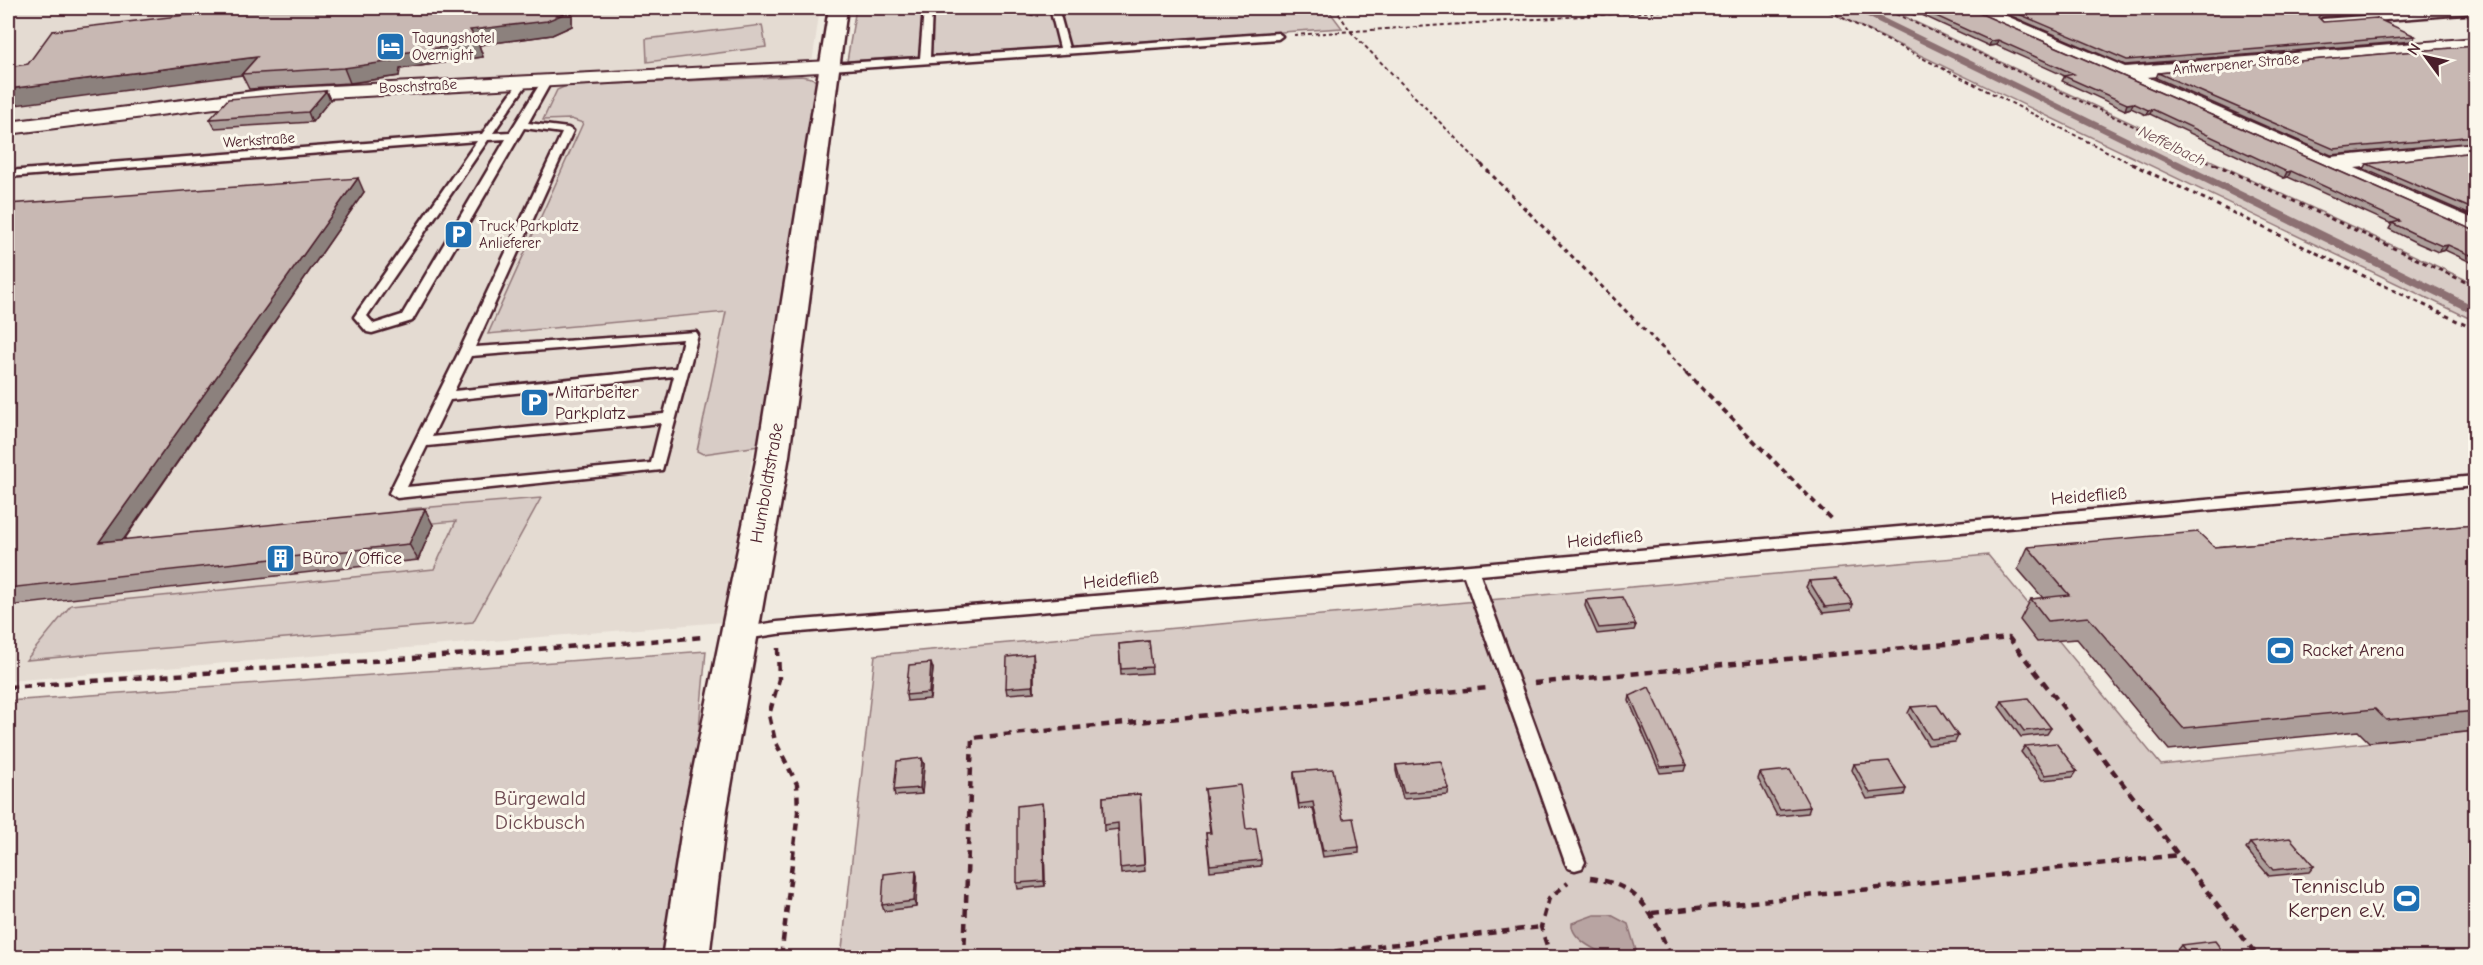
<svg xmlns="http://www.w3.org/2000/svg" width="2483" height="965" font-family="'Comic Neue',sans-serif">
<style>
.built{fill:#e4dbd2}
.green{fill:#d8ccc6;stroke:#917678;stroke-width:1.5}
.water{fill:#b8a4a2;stroke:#8c6f72;stroke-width:1.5}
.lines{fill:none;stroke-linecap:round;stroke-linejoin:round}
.stream-far1{stroke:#8c6f72;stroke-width:6}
.stream{stroke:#8c6f72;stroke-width:8}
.lane-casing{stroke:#4a1f2b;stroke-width:5}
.street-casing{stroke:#4a1f2b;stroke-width:4}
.secondary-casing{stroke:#4a1f2b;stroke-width:5}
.path-far3{stroke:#4a1f2b;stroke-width:2;stroke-dasharray:4 3;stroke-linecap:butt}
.path-far2{stroke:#4a1f2b;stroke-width:3;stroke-dasharray:4.5 4;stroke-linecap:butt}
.path-far1{stroke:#4a1f2b;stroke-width:4;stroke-dasharray:6 4.5;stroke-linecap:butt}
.path{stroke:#4a1f2b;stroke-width:4.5;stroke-dasharray:8 6;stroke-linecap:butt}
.lane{fill:#fbf7ec;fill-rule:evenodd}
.street{fill:#fbf7ec;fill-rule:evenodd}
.secondary{fill:#fbf7ec;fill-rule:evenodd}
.wall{fill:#ac9e9a;stroke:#4a1f2b;stroke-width:1.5}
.shaded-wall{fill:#8c817d;stroke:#4a1f2b;stroke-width:1.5}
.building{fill:#c8b8b3;stroke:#4a1f2b;stroke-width:1.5}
.labels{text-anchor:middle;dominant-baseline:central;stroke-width:6;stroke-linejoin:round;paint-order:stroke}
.far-poi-label{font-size:15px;fill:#4a1f2b;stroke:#fbf7ec;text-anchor:start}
.far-street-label{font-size:15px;fill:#4a1f2b;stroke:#fbf7ec}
.far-water-label{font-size:16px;font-style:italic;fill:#704e55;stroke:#fbf7ec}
.poi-label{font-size:18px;fill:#4a1f2b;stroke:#fbf7ec;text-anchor:start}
.street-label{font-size:18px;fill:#4a1f2b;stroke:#fbf7ec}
.near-park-label{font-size:21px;fill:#6e4a52;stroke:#fbf7ec}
.near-poi-label{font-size:21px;fill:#4a1f2b;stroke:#fbf7ec;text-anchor:end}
</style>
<rect width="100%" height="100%" fill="#f0eae0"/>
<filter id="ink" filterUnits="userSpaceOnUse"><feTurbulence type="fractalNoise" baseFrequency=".0167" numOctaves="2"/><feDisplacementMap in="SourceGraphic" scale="12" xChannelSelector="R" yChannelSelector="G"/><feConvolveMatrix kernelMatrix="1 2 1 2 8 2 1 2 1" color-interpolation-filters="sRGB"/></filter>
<g filter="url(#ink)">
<path class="built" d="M 8,8 L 820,8 L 768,369 L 723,622 L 8,681 Z"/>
<g class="green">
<path d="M 856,8 L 1327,8 L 1342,28 L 847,61 Z"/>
<path d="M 1822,8 L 1890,8 L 1913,21 L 2475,284 L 2475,321 Z"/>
<path d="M 762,25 L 766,47 L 647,62 L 646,39 Z"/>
<path d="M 801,76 L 812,78 L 819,84 L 759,446 L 703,454 L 697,451 L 726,312 L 488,334 L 583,123 L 571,119 L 543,120 L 557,90 L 566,86 Z"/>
<path d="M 541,498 L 473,622 L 26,660 L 71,605 L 434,569 L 456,521 L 398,526 L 407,509 Z"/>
<path d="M 1988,555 L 2161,765 L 2475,731 L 2475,957 L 841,958 L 875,655 Z"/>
<path d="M 706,651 L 691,816 L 663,957 L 8,958 L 8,701 Z"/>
</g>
<path class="water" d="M 1594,915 L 1611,915 L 1628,924 L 1638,957 C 1632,958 1624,959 1618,958 C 1603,955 1570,940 1572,923 Z"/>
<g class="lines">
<path class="stream-far1" d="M 1856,8 L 2179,166"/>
<path class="stream" d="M 2176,164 L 2476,311"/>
<defs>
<g id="lane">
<path d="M 924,8 L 932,8 L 930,57 L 1060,48 L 1050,8 L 1058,8 L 1069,48 L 1278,33 L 1282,36 L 1278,39 L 831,70 L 826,67 L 831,64 L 920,58 Z"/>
<path d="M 2476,8 L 2476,13 L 2322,25 L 2318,22 L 2322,19 Z"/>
<path d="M 547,77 L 552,80 L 528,123 L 568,128 L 573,131 L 475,347 L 696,332 L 698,335 L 662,470 L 397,498 L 389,493 L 459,352 L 562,133 L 524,128 L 412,321 L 372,333 L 367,332 L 354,317 L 477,141 L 8,177 L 8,171 L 482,134 L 521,79 L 527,79 L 529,81 L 493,133 L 510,132 L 538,87 ZM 506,139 L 402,315 L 374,324 L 367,316 L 488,140 ZM 683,339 L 676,368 L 454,391 L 471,356 ZM 674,376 L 664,414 L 432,437 L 450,400 ZM 661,423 L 651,463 L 407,487 L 427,446 Z"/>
<path d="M 2476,476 L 2476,486 L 1480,575 L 1585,862 L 1582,868 L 1575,870 L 1568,868 L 1565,862 L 1464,576 L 777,634 L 739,640 L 733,638 L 730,634 L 733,630 L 739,628 L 777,622 L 1470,565 Z"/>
</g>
<g id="street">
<path d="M 1966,8 L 1988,8 L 2125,67 L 2476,38 L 2476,48 L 2147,77 L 2331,157 L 2476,143 L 2476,155 L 2355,168 L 2476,220 L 2476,236 L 1969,12 Z"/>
<path d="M 2463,8 L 2476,8 L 2476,15 L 2465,12 Z"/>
<path d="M 831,61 L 840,67 L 838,71 L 270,101 L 8,134 L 8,122 L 270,89 Z"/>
</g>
<path id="secondary" d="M 829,8 L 847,8 L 789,456 L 727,809 L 709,958 L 662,958 L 685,809 L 757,456 Z"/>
</defs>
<use href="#lane" class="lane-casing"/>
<use href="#street" class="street-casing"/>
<use href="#secondary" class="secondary-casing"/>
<g class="path-far3">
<path d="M 984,8 L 1009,11 L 1017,8"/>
<path d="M 1335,8 L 1351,32 L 1483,166"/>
<path d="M 1823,8 L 2136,166"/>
<path d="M 1883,8 L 2218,166"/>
<path d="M 1009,11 L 1038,16"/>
<path d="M 1294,35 L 1704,8"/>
</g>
<g class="path-far2">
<path d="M 1481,164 L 1688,374"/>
<path d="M 2132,164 L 2476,330"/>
<path d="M 2215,164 L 2476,287"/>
</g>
<path class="path-far1" d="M 1686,372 L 1831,519"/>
<g class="path">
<path d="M 778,648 L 779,679 L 769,715 L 775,741 L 797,784 L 798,812 L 781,958"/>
<path d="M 1534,683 L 2009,638 L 2259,958"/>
<path d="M 8,687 L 705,637"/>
<path d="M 1590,878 C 1642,885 1653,914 1671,958"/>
<path d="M 1652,913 L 2179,855"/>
<path d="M 964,958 L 972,738 L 1488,688"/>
<path d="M 1279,958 L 1541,927"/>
<path d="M 1551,958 L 1541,927 L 1549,898 L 1568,883"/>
</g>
<use href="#lane" class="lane"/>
<use href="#street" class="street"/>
<use href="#secondary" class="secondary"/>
</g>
<g class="wall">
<path d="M 214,8 L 572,8 L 572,26 L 552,35 L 479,45 L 483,57 L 400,69 L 399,76 L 350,83 L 249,89 L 242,75 L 28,64 L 211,12 Z"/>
<path d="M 1902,8 L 1968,8 L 1970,9 L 2475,231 L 2475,264 L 2445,250 L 2438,252 L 2415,242 L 2389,229 L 2392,224 L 2288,177 L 2284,178 L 2150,114 L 2146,115 L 2131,108 L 2125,110 L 2062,81 L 2065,76 L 1996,45 L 1989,46 L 1922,15 L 1914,15 Z"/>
<path d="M 1993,8 L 2352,8 L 2357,10 L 2355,14 L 2322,17 L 2320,19 L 2323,22 L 2415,36 L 2413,41 L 2125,65 Z"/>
<path d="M 2475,46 L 2475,142 L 2331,155 L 2156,78 L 2158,73 Z"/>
<path d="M 326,91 L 330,100 L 312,122 L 215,128 L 210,119 Z"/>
<path d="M 2475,152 L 2475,217 L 2364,169 L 2367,164 Z"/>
<path d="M 364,192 L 124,540 L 433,525 L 418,560 L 8,606 L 8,204 Z"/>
<path d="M 2475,525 L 2475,731 L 2369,742 L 2358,731 L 2169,750 L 2077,639 L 2037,642 L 2020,620 L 2031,599 L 2043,598 L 2018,569 L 2028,547 L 2214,547 Z"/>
<path d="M 1809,581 L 1853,604 L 1851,610 L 1823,613 L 1806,587 Z"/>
<path d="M 1586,600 L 1636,625 L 1634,630 L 1597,634 L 1585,606 Z"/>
<path d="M 1149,641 L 1152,673 L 1121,675 L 1119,644 Z"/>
<path d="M 1033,654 L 1034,692 L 1007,694 L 1006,688 Z"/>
<path d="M 933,669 L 930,699 L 907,701 L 906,695 Z"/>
<path d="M 1630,696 L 1686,765 L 1684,771 L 1660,773 L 1629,701 Z"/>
<path d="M 2002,701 L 2051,728 L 2047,734 L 2021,737 L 1999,707 Z"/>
<path d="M 1911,707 L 1958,736 L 1955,742 L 1928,745 L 1908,713 Z"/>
<path d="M 2025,746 L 2077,771 L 2073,777 L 2042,780 L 2021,752 Z"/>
<path d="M 924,764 L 922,794 L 895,796 L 894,790 Z"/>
<path d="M 1854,764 L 1906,789 L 1904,795 L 1867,799 L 1852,770 Z"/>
<path d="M 1396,765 L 1449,789 L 1448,795 L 1403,799 L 1396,771 Z"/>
<path d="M 1294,772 L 1343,819 L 1359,847 L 1359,853 L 1323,857 L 1313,808 L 1299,809 L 1294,778 Z"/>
<path d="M 1760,773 L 1810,807 L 1808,813 L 1777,816 L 1758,779 Z"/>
<path d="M 1205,789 L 1246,829 L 1261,860 L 1261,866 L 1210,871 L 1206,833 L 1210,833 Z"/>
<path d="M 1140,794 L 1145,871 L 1121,874 L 1118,829 L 1104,831 L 1103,797 Z"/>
<path d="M 1043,809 L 1045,886 L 1018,889 L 1017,883 Z"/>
<path d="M 2250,843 L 2314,866 L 2309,872 L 2269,876 L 2246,849 Z"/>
<path d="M 917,876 L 916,907 L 884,911 L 882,905 Z"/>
<path d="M 2181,945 L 2227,957 L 2182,957 L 2177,950 Z"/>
</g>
<g class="shaded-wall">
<path d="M 568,8 L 572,8 L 572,26 L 552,35 L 479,45 L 483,57 L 400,69 L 399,76 L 350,83 L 344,68 L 395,54 L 470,30 Z"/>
<path d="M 1998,40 L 1996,45 L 1989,46 L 1991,41 Z"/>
<path d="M 257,57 L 242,74 L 242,75 L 8,106 L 8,89 Z"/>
<path d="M 326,91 L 330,100 L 312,122 L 308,112 Z"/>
<path d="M 2133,103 L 2131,108 L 2125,110 L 2127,104 Z"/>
<path d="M 2152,109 L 2150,114 L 2146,115 L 2148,110 Z"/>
<path d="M 2291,171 L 2288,177 L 2284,178 L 2287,172 Z"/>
<path d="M 358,178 L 364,192 L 110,559 L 99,542 Z"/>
<path d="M 2448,245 L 2445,250 L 2438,252 L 2442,246 Z"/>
<path d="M 425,509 L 433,525 L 418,560 L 409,544 Z"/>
<path d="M 1033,654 L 1034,660 L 1034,692 L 1033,686 Z"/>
<path d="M 931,663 L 933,669 L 930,699 L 929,693 Z"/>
<path d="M 922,758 L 924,764 L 922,794 L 920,788 Z"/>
<path d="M 1042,803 L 1043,809 L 1045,886 L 1044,881 Z"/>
<path d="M 916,870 L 917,876 L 916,907 L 914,901 Z"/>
</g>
<g class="building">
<path d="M 214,8 L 568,8 L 568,12 L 547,21 L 470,30 L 478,42 L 395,54 L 393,61 L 344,68 L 242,74 L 257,57 L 8,89 L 8,67 L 28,64 L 52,31 L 211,12 Z"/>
<path d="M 1911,8 L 1968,8 L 1970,9 L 2475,231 L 2475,257 L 2448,245 L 2442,246 L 2419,236 L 2392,223 L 2400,221 L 2291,171 L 2287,172 L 2152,109 L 2148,110 L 2133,103 L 2127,104 L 2064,76 L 2074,74 L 1998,40 L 1991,41 L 1923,10 L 1916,11 Z"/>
<path d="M 2005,8 L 2352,8 L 2357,10 L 2324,12 L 2318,17 L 2323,22 L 2376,18 L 2415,36 L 2127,60 Z"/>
<path d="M 2475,46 L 2475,136 L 2334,149 L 2158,73 Z"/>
<path d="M 326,91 L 308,112 L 210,119 L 228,99 Z"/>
<path d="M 2475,152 L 2475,210 L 2367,164 Z"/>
<path d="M 358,178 L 99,542 L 425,509 L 409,544 L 8,588 L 8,204 Z"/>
<path d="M 2475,525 L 2475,711 L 2386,720 L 2375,709 L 2183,728 L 2088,617 L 2048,621 L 2031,599 L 2069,595 L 2028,547 L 2198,532 L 2214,547 Z"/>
<path d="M 1836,579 L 1853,604 L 1825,607 L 1809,581 Z"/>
<path d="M 1622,597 L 1636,625 L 1599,628 L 1586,600 Z"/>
<path d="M 1149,641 L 1152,667 L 1121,669 L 1119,644 Z"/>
<path d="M 1033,654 L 1033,686 L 1006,688 L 1007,657 Z"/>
<path d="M 931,663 L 929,693 L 906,695 L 909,665 Z"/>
<path d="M 1649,687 L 1686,765 L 1661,767 L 1630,696 Z"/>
<path d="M 2028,698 L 2051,728 L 2024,731 L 2002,701 Z"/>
<path d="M 1937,705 L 1958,736 L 1931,739 L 1911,707 Z"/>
<path d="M 2056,743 L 2077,771 L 2045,775 L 2025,746 Z"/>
<path d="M 922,758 L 920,788 L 894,790 L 897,761 Z"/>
<path d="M 1441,761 L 1449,789 L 1404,793 L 1396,765 Z"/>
<path d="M 1889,761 L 1906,789 L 1870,793 L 1854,764 Z"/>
<path d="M 1333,769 L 1343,819 L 1353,818 L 1359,847 L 1323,851 L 1313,802 L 1299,804 L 1294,772 Z"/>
<path d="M 1790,770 L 1810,807 L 1780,810 L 1760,773 Z"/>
<path d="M 1240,785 L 1246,829 L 1256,828 L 1261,860 L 1210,865 L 1206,833 L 1211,833 L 1205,789 Z"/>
<path d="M 1140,794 L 1144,865 L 1120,868 L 1118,823 L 1104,825 L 1103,797 Z"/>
<path d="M 1042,803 L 1044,881 L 1017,883 L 1017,806 Z"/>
<path d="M 2290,838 L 2314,866 L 2273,870 L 2250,843 Z"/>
<path d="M 916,870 L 914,901 L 882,905 L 884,874 Z"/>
<path d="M 2215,941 L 2227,957 L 2190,957 L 2181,945 Z"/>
</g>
</g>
<defs>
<symbol id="hotel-square" viewBox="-11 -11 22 22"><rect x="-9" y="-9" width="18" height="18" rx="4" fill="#1f6fb2" stroke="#fbf7ec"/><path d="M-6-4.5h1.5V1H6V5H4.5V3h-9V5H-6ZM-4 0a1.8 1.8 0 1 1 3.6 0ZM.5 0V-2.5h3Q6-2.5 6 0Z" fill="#fff"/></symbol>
<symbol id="parking-square" viewBox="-11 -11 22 22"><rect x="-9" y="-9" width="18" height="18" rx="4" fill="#1f6fb2" stroke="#fbf7ec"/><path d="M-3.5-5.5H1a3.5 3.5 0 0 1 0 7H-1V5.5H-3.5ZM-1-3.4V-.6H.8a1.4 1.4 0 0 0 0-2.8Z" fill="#fff"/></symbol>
<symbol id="building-square" viewBox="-11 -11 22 22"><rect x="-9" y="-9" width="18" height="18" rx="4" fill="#1f6fb2" stroke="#fbf7ec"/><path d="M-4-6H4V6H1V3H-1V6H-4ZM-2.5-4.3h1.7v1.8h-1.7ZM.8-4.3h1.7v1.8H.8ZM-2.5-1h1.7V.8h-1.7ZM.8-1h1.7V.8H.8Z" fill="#fff"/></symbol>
<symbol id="stadium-square" viewBox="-11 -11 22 22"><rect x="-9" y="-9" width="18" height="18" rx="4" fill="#1f6fb2" stroke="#fbf7ec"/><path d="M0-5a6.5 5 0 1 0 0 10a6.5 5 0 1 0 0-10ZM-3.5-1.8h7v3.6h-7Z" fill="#fff"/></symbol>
</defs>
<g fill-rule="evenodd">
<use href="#hotel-square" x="374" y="30" width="33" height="33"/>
<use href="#parking-square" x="442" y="218" width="33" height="33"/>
<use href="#parking-square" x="518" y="386" width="33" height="33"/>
<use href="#building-square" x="264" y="542" width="33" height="33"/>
<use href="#stadium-square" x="2264" y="634" width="33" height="33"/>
<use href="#stadium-square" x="2390" y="882" width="33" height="33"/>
</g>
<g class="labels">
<g class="far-poi-label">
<text x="412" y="38">Tagungshotel<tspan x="412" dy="17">Overnight</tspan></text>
<text x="479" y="226">Truck Parkplatz<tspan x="479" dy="17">Anlieferer</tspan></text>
</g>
<g class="far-street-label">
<text transform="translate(2236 64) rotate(-5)">Antwerpener Straße</text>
<text transform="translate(418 86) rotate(-3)">Boschstraße</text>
<text transform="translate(259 140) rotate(-4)">Werkstraße</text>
</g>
<g class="far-water-label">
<text transform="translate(2172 146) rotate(26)">Neffelbach</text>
</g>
<g class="poi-label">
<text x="555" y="392">Mitarbeiter<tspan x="555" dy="21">Parkplatz</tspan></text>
<text x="302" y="558">Büro / Office</text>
<text x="2302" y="650">Racket Arena</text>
</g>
<g class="street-label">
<text transform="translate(767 483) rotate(-80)">Humboldtstraße</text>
<text transform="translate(2089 496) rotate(-5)">Heidefließ</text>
<text transform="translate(1605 539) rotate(-5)">Heidefließ</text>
<text transform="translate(1121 580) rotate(-5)">Heidefließ</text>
</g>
<g class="near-park-label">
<text x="540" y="798">Bürgewald<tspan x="540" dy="24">Dickbusch</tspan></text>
</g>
<g class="near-poi-label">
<text x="2385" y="886">Tennisclub<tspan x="2385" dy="24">Kerpen e.V.</tspan></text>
</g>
</g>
<rect width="2483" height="965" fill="none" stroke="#fbf7ec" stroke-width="30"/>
<rect x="15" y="15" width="2453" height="935" fill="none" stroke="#4a1f2b" stroke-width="2" filter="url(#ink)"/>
<g transform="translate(2426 57) rotate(303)" stroke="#fbf7ec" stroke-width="4.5" paint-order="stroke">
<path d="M0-4.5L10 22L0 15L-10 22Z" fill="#4a1f2b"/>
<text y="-9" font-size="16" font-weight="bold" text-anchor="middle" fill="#4a1f2b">N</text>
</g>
</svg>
